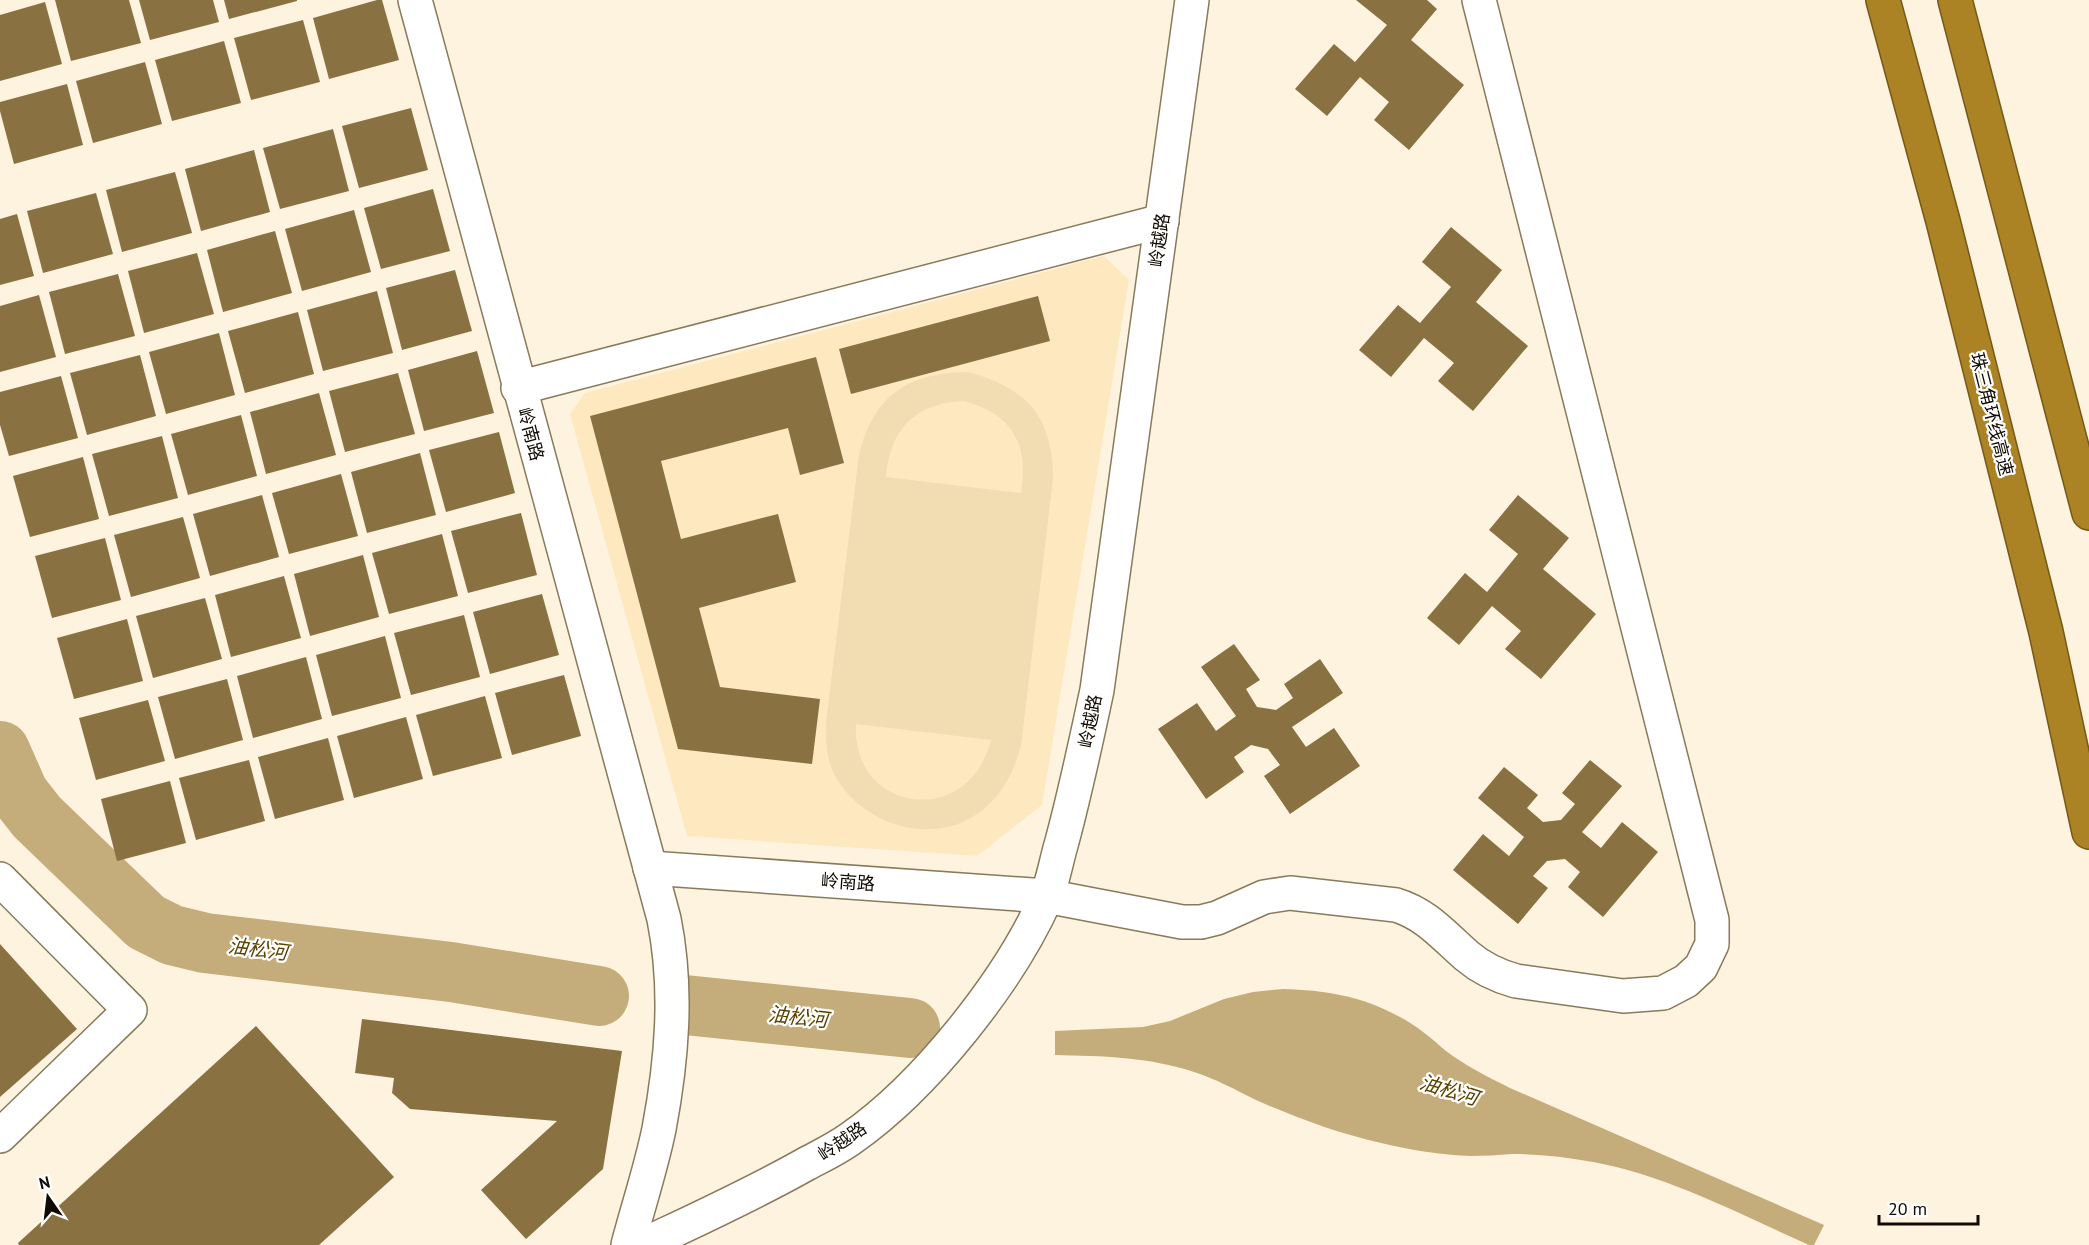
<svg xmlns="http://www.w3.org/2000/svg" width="2089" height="1245" font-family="'PT Sans','Noto Sans SC',sans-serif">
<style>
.built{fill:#fde8c0}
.green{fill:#f2ddb3;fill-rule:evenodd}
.water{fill:#c5ac7b}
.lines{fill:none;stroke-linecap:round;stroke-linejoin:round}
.river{stroke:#c5ac7b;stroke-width:60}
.building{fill:#897141}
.minor-casing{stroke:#897a5c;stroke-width:36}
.highway-casing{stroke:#755919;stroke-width:36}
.minor{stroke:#fff;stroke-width:33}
.highway{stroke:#ab8325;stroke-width:33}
.labels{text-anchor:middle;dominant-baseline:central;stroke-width:4.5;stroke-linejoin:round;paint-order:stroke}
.street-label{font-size:18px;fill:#100a02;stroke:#fff}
.water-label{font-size:20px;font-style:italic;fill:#5d4301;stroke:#fff}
</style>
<rect width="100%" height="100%" fill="#fdf3df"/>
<path class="built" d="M 1104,256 L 1129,280 L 1042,805 L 977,856 L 687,836 L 570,414 L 585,393 Z"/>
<path class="green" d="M 968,372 C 1027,388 1053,416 1053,479 L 1021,746 C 1014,770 1005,791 985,808 C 936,850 860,826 833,772 C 826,756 826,739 826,722 L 859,455 C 874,395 907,373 968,372 ZM 964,401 C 1013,414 1029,445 1021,493 L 886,477 C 890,429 915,403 964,401 ZM 856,724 L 991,740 C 968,831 851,812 856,724 Z"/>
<path class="water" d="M 1283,989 C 1324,990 1362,996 1398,1016 C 1416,1025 1431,1038 1446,1051 C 1466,1066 1488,1077 1510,1088 L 1824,1225 L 1814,1245 L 1809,1245 C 1739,1214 1669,1176 1593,1162 C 1566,1157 1539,1154 1512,1154 C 1498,1155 1484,1156 1471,1156 C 1441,1155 1410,1150 1381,1143 C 1337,1133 1297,1118 1256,1100 C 1236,1090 1216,1079 1194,1072 C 1149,1057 1102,1056 1055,1055 L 1055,1031 L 1143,1027 L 1170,1021 L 1224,999 L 1253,992 Z"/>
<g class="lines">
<g class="river">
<path d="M 0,751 L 19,794 L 37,817 L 146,922 L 172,935 L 205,943 L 451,972 L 599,996"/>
<path d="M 685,1005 L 910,1028"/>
</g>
</g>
<g class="building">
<path d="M 55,0 L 129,0 L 141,43 L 71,61 Z"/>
<path d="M 139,0 L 213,0 L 219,22 L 150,40 Z"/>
<path d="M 224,0 L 297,0 L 297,1 L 229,19 Z"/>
<path d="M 377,0 L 382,0 L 399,60 L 329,79 L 313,18 Z"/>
<path d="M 1356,0 L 1427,0 L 1437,9 L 1411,40 L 1464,85 L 1409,150 L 1374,120 L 1389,102 L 1360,77 L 1327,116 L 1295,89 L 1334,44 L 1355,62 L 1387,25 Z"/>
<path d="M 45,2 L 62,64 L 0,81 L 0,15 Z"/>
<path d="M 303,20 L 320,82 L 251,100 L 234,38 Z"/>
<path d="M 224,41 L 241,103 L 172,121 L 155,60 Z"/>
<path d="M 145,62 L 162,124 L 93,143 L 76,81 Z"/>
<path d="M 67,84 L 83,145 L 14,164 L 0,111 L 0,102 Z"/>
<path d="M 411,108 L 428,170 L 359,188 L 342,126 Z"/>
<path d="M 333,129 L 349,191 L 280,209 L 263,148 Z"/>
<path d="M 254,150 L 270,212 L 201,231 L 185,169 Z"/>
<path d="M 175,172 L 192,233 L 122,252 L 106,190 Z"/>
<path d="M 433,189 L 450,251 L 381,269 L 364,208 Z"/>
<path d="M 96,193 L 113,254 L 43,273 L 27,211 Z"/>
<path d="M 354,210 L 371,272 L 302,291 L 285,229 Z"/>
<path d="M 17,214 L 34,276 L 0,285 L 0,219 Z"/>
<path d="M 1451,227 L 1502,270 L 1476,302 L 1528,346 L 1473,411 L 1438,381 L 1454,363 L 1424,338 L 1391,377 L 1359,350 L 1398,305 L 1420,323 L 1451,287 L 1422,262 Z"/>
<path d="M 275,231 L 292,293 L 223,312 L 207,250 Z"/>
<path d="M 197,253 L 214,314 L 144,333 L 128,271 Z"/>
<path d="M 455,270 L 472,331 L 402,350 L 386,288 Z"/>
<path d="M 118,274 L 135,336 L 65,354 L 49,292 Z"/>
<path d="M 377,291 L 393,353 L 323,371 L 307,310 Z"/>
<path d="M 39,295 L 56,357 L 0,372 L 0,306 Z"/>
<path d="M 1038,296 L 1050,341 L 851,394 L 839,349 Z"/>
<path d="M 298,312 L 314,374 L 245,393 L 228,331 Z"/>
<path d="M 219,333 L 235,395 L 166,414 L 149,352 Z"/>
<path d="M 477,351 L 494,413 L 424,431 L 408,370 Z"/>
<path d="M 140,355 L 156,416 L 87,435 L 70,373 Z"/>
<path d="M 816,357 L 844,463 L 800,475 L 788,428 L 661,461 L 681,539 L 778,514 L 796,582 L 699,608 L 720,687 L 820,699 L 812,764 L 678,749 L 590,416 Z"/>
<path d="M 398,373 L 415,434 L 345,452 L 329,391 Z"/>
<path d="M 61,376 L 78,438 L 9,456 L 0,425 L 0,392 Z"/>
<path d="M 319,393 L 336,455 L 266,474 L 250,412 Z"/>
<path d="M 241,415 L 257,476 L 188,495 L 171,434 Z"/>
<path d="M 499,432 L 515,493 L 446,512 L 429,450 Z"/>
<path d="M 162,436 L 178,498 L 109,516 L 92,454 Z"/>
<path d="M 420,453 L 436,515 L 367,533 L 351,472 Z"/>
<path d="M 83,457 L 99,519 L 30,537 L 13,476 Z"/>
<path d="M 341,474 L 358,536 L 289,554 L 272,493 Z"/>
<path d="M 262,495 L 279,557 L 210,576 L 193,514 Z"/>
<path d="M 1518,495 L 1569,538 L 1543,569 L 1596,614 L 1541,679 L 1505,649 L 1521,631 L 1492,606 L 1459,645 L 1427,618 L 1465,573 L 1487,592 L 1518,554 L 1489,530 Z"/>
<path d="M 521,513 L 537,575 L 468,593 L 451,531 Z"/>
<path d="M 183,517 L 200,578 L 131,597 L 114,535 Z"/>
<path d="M 442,534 L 458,596 L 389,614 L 372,553 Z"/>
<path d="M 105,538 L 121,600 L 52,618 L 35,556 Z"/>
<path d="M 363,555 L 379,617 L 310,636 L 294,574 Z"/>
<path d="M 284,576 L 301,638 L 231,657 L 215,595 Z"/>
<path d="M 542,594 L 559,655 L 490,674 L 473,612 Z"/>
<path d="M 205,598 L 222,659 L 153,678 L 136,616 Z"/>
<path d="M 464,615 L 480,677 L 411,695 L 394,633 Z"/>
<path d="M 127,619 L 143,681 L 74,699 L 57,638 Z"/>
<path d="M 385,636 L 401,698 L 332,716 L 316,655 Z"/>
<path d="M 1234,644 L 1260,680 L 1246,689 L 1257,707 L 1276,710 L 1293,698 L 1284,684 L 1320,659 L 1343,693 L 1292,727 L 1306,747 L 1334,728 L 1360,766 L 1290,814 L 1264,776 L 1280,765 L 1268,749 L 1251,745 L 1234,757 L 1244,772 L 1206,799 L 1158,729 L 1197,703 L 1216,731 L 1236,716 L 1201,667 Z"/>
<path d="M 306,657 L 322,719 L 253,738 L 237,676 Z"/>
<path d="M 564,675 L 581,736 L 512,755 L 495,693 Z"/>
<path d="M 227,679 L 243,740 L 175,759 L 158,697 Z"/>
<path d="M 485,696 L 502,758 L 433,776 L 416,715 Z"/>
<path d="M 148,700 L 165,761 L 96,780 L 79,718 Z"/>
<path d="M 406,717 L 423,779 L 354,798 L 337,736 Z"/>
<path d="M 328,738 L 344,800 L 275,819 L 258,757 Z"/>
<path d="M 249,760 L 265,821 L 196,840 L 179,778 Z"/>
<path d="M 1590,760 L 1622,786 L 1582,832 L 1601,848 L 1622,822 L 1658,852 L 1603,917 L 1568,887 L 1580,872 L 1565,859 L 1547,861 L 1533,876 L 1548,888 L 1518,924 L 1453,870 L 1483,834 L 1509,856 L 1524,837 L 1478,798 L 1504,767 L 1538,795 L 1527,808 L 1543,822 L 1561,820 L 1575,804 L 1562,793 Z"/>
<path d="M 170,781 L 186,843 L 117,861 L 101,799 Z"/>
<path d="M 0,944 L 77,1029 L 0,1097 Z"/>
<path d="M 362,1019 L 622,1051 L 603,1169 L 526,1239 L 481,1190 L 557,1121 L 410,1109 L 392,1093 L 394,1078 L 355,1073 Z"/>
<path d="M 256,1026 L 394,1177 L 319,1245 L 19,1245 L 18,1243 Z"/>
</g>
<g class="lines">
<defs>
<g id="minor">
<path d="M 415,0 L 664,919 C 678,989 672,1060 659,1129 C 651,1168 638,1207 628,1245"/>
<path d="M 518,388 L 1162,221"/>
<path d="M 650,868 L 1046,896 L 1182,922 L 1201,922 L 1217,918 L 1264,897 L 1290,893 L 1396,905 C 1426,914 1444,936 1467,956 C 1481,968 1498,976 1516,981 L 1623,996 L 1663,993 L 1686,981 L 1701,967 L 1712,944 L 1712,920 L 1479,0"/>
<path d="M 0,879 L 130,1010 L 0,1136"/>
<path d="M 643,1245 C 698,1219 753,1194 806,1164 C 821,1156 836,1149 850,1139 C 925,1087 1009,981 1046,898 C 1053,881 1056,862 1061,845 C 1075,794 1086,742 1097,690 L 1192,0"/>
</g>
<g id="highway">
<path d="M 1883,0 L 1943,221 L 2046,632 L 2089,832"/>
<path d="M 1955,0 L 2089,513"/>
</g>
</defs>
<use href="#minor" class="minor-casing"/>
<use href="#highway" class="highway-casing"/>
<use href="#minor" class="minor"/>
<use href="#highway" class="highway"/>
</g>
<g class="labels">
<g class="street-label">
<text transform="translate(1159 240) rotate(-82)">岭越路</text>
<text transform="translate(1992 414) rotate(76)">珠三角环线高速</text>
<text transform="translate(531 434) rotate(75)">岭南路</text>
<text transform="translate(1090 721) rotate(-79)">岭越路</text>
<text transform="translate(848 882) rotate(4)">岭南路</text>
<text transform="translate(842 1141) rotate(-34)">岭越路</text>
</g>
<g class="water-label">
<text transform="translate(258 949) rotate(7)">油松河</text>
<text transform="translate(798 1017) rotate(6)">油松河</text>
<text transform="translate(1449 1090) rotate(17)">油松河</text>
</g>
</g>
<g transform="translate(48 1197) rotate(346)" stroke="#ffffff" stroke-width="4.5" paint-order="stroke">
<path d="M0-4.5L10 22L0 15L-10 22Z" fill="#100a02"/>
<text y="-9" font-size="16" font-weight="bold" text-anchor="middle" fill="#100a02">N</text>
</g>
<path d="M1879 1215v9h99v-9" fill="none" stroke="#100a02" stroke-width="3"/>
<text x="1888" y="1215" font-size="18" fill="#100a02" stroke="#ffffff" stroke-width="4.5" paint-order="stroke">20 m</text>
</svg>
